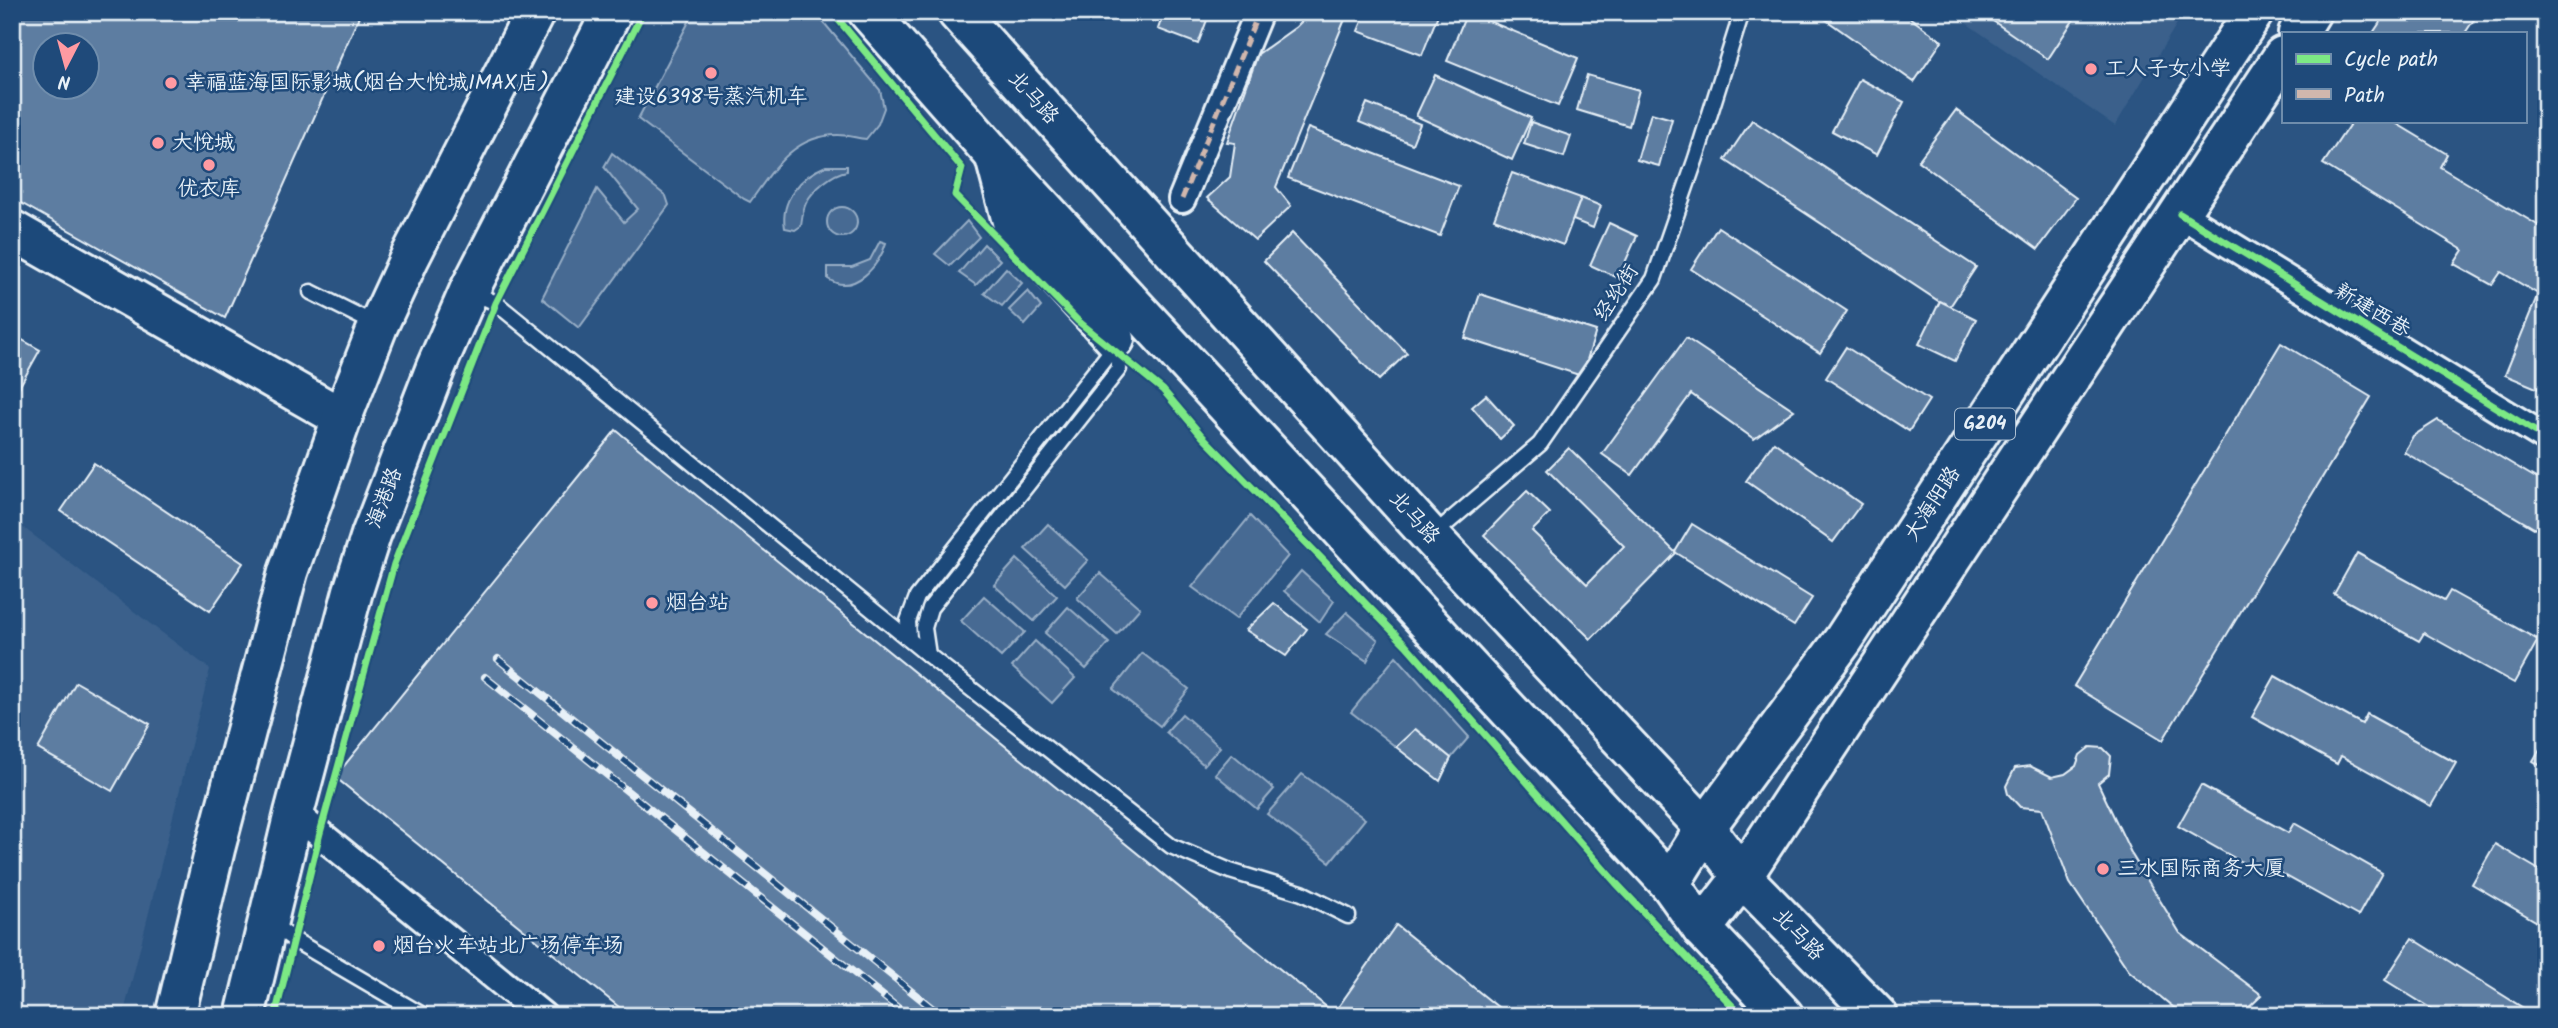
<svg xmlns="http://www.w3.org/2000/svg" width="2558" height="1028" font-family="Kalam,'LXGW WenKai TC',sans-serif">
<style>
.built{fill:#3a608b}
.green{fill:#476b93;stroke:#98aec6;stroke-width:2}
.building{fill:#5d7da1;stroke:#e8f1f8;stroke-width:2;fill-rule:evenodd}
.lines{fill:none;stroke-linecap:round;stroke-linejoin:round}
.lane-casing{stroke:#e8f1f8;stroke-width:19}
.street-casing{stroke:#e8f1f8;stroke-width:32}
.secondary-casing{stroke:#e8f1f8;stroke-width:44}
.highway-casing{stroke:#e8f1f8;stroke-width:44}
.lane{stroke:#1f4a7a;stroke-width:14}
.street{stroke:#1f4a7a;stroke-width:26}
.secondary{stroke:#1f4a7a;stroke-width:38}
.highway{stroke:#1f4a7a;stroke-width:38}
.rail-casing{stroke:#e8f1f8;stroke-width:8}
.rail{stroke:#1f4a7a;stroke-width:5;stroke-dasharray:16;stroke-linecap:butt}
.quiet{stroke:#d1b7ad;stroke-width:5;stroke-dasharray:10 5;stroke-linecap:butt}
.cycleway-casing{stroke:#1f4a7a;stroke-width:11}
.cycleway{stroke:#7ce984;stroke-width:7}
.poi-dot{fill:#ff9aa2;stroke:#1f4a7a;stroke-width:2.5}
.labels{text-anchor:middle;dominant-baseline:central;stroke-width:5;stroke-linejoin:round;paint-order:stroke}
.shield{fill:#1f4a7a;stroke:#acbfd2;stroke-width:2}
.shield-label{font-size:19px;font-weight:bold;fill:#e8f1f8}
.poi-label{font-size:21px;fill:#e8f1f8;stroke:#1f4a7a;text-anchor:start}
.street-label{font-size:21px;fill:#e8f1f8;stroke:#1f4a7a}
</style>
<rect width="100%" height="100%" fill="#2b5482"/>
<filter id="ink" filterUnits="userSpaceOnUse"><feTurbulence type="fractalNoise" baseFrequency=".0143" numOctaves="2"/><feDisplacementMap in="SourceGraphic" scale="14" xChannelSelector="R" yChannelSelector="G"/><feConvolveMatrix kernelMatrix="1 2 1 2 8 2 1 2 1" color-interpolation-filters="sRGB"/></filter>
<g filter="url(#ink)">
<g class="built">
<path d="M 1950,12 L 2184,12 L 2115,126 Z"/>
<path d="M 12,519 L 210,669 L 123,1016 L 12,1016 Z"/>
</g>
<g class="green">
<path d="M 694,12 L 815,12 L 880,90 L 884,108 L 878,124 L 866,139 C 857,138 847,135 838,135 C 793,135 773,170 750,202 L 744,199 L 638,119 Z"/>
<path d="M 612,153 L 666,196 L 669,205 L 579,328 L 542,298 L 597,189 L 624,222 L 638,209 L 604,167 Z"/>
<path d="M 826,166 L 847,166 L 847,171 C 833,173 813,189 806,203 C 803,209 802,219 801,226 L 795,230 L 785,228 C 780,200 801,176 826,166 Z"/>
<circle cx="842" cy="222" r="15"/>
<path d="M 967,221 L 979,237 L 950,266 L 935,254 Z"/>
<path d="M 880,241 L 886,243 C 880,265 854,296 828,279 L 828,267 L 852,267 L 870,260 Z"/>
<path d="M 984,244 L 1000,260 L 976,285 L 959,273 Z"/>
<path d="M 1006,268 L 1022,283 L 1002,306 L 984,293 Z"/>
<path d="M 1028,291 L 1041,307 L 1025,325 L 1009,310 Z"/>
<path d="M 1250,516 L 1288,556 L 1236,619 L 1192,587 Z"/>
<path d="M 1048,524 L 1088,560 L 1065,585 L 1025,549 Z"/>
<path d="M 1017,559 L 1057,596 L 1034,621 L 994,585 Z"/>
<path d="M 1301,571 L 1334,601 L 1320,622 L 1284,591 Z"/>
<path d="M 1100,573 L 1140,608 L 1117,634 L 1077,598 Z"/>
<path d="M 984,596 L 1025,632 L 1001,657 L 961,621 Z"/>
<path d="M 1068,607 L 1109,643 L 1086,669 L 1045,633 Z"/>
<path d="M 1347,612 L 1378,640 L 1367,661 L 1326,634 Z"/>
<path d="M 1035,641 L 1075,678 L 1052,703 L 1012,667 Z"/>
<path d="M 1142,653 L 1189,689 L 1160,726 L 1113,689 Z"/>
<path d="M 1396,656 L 1469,737 L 1451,758 L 1416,729 L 1396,747 L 1351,712 Z"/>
<path d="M 1182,714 L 1220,747 L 1204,765 L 1166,732 Z"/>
<path d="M 1232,754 L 1274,789 L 1257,809 L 1215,774 Z"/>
<path d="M 1302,774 L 1365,819 L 1330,862 L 1267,814 Z"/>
</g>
<g class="building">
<path d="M 12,12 L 361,12 L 225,318 L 12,198 ZM 46,46 L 88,46 L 88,88 L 46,88 Z"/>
<path d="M 1164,12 L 1210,12 L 1198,44 L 1158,29 Z"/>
<path d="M 1311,12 L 1348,12 L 1276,187 L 1291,206 L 1255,240 L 1207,198 L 1230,177 L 1235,143 L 1227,142 L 1258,54 L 1296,27 Z"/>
<path d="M 1366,12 L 1439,12 L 1422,55 L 1358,31 Z"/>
<path d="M 1467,12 L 1578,58 L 1558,106 L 1447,61 Z"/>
<path d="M 1815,12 L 1902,12 L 1942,41 L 1914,82 Z"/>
<path d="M 1980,12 L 2092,12 L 2078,13 L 2048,59 Z"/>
<path d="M 2387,12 L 2479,12 L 2465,33 L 2373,33 Z"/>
<path d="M 1435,75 L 1531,118 L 1512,160 L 1416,116 Z"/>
<path d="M 1587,75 L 1639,90 L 1629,126 L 1577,110 Z"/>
<path d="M 1860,79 L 1904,102 L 1877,155 L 1832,131 Z"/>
<path d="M 1367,103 L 1420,124 L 1412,144 L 1359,122 Z"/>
<path d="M 1956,110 L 2076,198 L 2038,249 L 1918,161 Z"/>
<path d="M 1651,113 L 1672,119 L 1659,166 L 1637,160 Z"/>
<path d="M 1752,120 L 1976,267 L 1949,308 L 1725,160 Z"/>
<path d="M 2352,121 L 2392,121 L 2447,154 L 2440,167 L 2546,230 L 2546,392 L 2505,375 L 2538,294 L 2501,272 L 2492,285 L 2454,264 L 2463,250 L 2323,164 Z"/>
<path d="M 1531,122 L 1571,136 L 1564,157 L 1524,144 Z"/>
<path d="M 1308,128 L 1459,186 L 1440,236 L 1288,178 Z"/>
<path d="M 1512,173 L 1581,198 L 1563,245 L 1494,219 Z"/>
<path d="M 1581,198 L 1601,206 L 1593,228 L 1573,220 Z"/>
<path d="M 1609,223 L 1637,236 L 1618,278 L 1590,265 Z"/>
<path d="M 1718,227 L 1847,311 L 1820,353 L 1691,269 Z"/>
<path d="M 1292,233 L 1407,353 L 1379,380 L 1264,261 Z"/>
<path d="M 1480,294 L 1596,331 L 1582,376 L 1465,338 Z"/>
<path d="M 1940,301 L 1976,319 L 1955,361 L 1919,344 Z"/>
<path d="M 17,337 L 40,350 L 12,400 L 12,346 Z"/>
<path d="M 1686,338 L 1794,410 L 1754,439 L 1691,394 L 1632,475 L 1602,454 Z"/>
<path d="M 2281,343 L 2371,397 L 2163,740 L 2074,686 Z"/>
<path d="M 1846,347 L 1929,400 L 1909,431 L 1826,378 Z"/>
<path d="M 1486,395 L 1514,426 L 1500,439 L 1472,407 Z"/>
<path d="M 2438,420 L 2546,484 L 2546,535 L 2404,452 L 2413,436 Z"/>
<path d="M 616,430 L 1334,1013 L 1396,925 L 1509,1016 L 630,1016 L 335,777 Z"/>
<path d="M 1774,442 L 1861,504 L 1833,542 L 1746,481 Z"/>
<path d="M 1569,448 L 1676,553 L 1591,639 L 1484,535 L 1527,491 L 1550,513 L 1532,531 L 1587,584 L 1624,546 L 1547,470 Z"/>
<path d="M 94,463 L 243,563 L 210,611 L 61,511 Z"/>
<path d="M 1692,524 L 1812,598 L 1794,626 L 1675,552 Z"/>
<path d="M 2357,553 L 2444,601 L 2450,591 L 2538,640 L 2514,683 L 2424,633 L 2419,641 L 2334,594 Z"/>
<path d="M 1274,603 L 1307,629 L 1286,656 L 1246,630 Z"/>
<path d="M 2275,676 L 2362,724 L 2367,714 L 2456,763 L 2431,806 L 2341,756 L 2337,764 L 2252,717 Z"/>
<path d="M 76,682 L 150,724 L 112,791 L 38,749 Z"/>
<path d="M 1415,729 L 1451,758 L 1440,781 L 1396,747 Z"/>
<path d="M 2546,739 L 2546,769 L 2533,761 Z"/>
<path d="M 2090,747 L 2103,748 L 2111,756 L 2109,774 L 2098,783 L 2132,855 L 2180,933 L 2262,995 L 2240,1016 L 2184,1016 L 2129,971 L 2070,883 L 2042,809 L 2020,807 L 2008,794 L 2006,786 L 2015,768 L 2030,766 L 2052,777 L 2065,774 L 2076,766 L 2080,755 Z"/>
<path d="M 2201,785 L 2288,833 L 2294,823 L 2382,873 L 2358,916 L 2268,866 L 2263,874 L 2178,826 Z"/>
<path d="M 2495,844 L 2546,874 L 2546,927 L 2472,884 Z"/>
<path d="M 2412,938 L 2536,1016 L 2443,1016 L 2385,980 Z"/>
</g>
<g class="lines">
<defs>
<g id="lane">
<path d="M 470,291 L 496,303 L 928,655 L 1171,846 L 1230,871 L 1302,893 L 1348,916"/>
<path d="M 311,292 L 377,325"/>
<path d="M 1432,536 L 1540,444 L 1654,279 L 1696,158 L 1742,12"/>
<path d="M 909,639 L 908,621 L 917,597 L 1107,356 L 1114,340"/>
<path d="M 928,655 L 924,628 L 930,608 L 1119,369 L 1115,339"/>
<path d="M 270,922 L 294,940 L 424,1016"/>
</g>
<g id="street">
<path d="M 1182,199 L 1259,12"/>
<path d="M 2180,214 L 2546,438"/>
<path d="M 294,813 L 543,1016"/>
</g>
<g id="secondary">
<path d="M 868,12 L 995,156 L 1670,884 L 1702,929 L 1784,1016"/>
<path d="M 957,12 L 1431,537 L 1705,828 L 1742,877 L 1878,1016"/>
<path d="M 996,161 L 1014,229 L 1115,339"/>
<path d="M 12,230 L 342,418"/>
<path d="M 175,1016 L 215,849 L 288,572 L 342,418 L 378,326 L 409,259 L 535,12"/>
<path d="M 245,1016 L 294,813 L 353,591 L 371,535 L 436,367 L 469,291 L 612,12"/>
</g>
<g id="highway">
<path d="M 2298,33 L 2311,12"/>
<path d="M 1670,884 L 1705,828 L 1844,639 L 2254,12"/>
<path d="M 1702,929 L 1742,877 L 2283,56"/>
</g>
</defs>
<use href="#lane" class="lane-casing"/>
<use href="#street" class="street-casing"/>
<use href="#secondary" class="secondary-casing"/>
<use href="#highway" class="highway-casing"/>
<use href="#lane" class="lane"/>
<use href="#street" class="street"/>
<use href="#secondary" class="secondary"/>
<use href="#highway" class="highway"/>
<defs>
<g id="rail">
<path d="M 498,659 L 942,1016"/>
<path d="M 485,677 L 908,1016"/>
</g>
</defs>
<use href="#rail" class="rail-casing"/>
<use href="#rail" class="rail"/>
<path class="quiet" d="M 1182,199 L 1259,12"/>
<defs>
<g id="cycleway">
<path d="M 832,12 L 962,168 L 955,195 L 1078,321 L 1163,390 L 1202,436 L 1406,645 L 1616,883 L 1742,1016"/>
<path d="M 2180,214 L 2546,438"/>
<path d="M 275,1016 L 320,833 L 394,564 L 496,303 L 643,12"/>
</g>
</defs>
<use href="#cycleway" class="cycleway-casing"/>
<use href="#cycleway" class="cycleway"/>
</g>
</g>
<g class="poi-dot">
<circle cx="2091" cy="69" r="7"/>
<circle cx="711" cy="73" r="7"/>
<circle cx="171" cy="83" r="7"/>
<circle cx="158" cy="143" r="7"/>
<circle cx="209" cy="165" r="7"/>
<circle cx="652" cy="603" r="7"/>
<circle cx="2103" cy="869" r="7"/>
<circle cx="379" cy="946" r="7"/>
</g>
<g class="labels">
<rect class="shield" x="1955" y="408.5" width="60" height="31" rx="5"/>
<g class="shield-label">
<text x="1985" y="424">G204</text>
</g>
<g class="poi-label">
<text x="2105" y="69">工人子女小学</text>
<text x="185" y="83">幸福蓝海国际影城(烟台大悦城IMAX店)</text>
<text x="711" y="97" text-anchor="middle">建设6398号蒸汽机车</text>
<text x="172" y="143">大悦城</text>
<text x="209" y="189" text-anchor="middle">优衣库</text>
<text x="666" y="603">烟台站</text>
<text x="2117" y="869">三水国际商务大厦</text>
<text x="393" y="946">烟台火车站北广场停车场</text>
</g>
<g class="street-label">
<text transform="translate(1033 98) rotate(48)">北马路</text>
<text transform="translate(1617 293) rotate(-57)">经纶街</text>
<text transform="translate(2372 311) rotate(31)">新建西巷</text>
<text transform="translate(385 498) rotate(-69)">海港路</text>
<text transform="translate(1933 504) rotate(-57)">大海阳路</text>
<text transform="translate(1414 518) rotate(48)">北马路</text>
<text transform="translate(1798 935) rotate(46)">北马路</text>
</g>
</g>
<rect width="2558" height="1028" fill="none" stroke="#1f4a7a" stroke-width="42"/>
<rect x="21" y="21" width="2516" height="986" fill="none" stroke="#e8f1f8" stroke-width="2.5" filter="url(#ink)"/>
<rect x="2282" y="32" width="245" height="91" fill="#1f4a7a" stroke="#6f8dac" stroke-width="2"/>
<rect x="2296" y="54" width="35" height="10" fill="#7ce984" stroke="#6f8dac" stroke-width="2"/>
<text x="2344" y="66" font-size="21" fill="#e8f1f8">Cycle path</text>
<rect x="2296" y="89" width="35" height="10" fill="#d1b7ad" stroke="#6f8dac" stroke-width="2"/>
<text x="2344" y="102" font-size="21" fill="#e8f1f8">Path</text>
<g transform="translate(66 66) rotate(186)"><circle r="33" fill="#1f4a7a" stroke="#6f8dac" stroke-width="2"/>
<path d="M0-5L12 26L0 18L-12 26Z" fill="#ff9aa2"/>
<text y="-10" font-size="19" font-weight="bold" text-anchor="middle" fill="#e8f1f8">N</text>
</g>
</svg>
